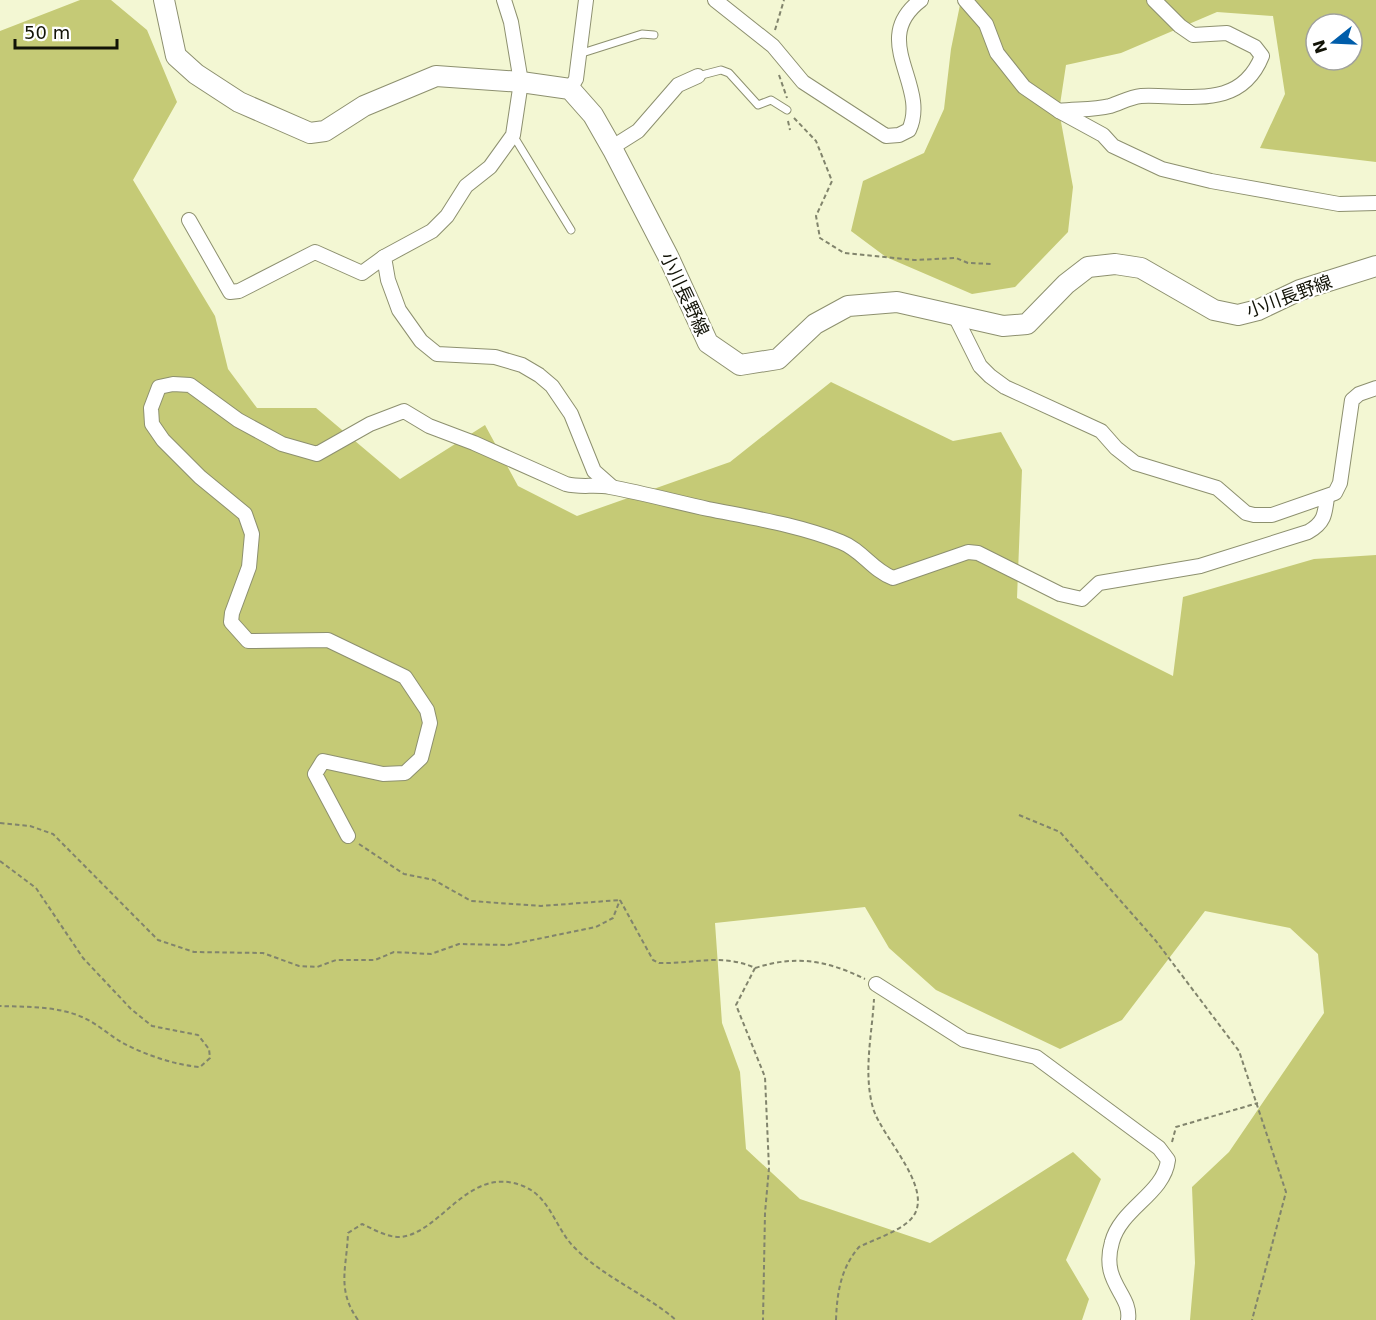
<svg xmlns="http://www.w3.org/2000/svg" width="1376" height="1320" font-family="'DejaVu Sans','Noto Sans JP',sans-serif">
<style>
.forest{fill:#c5ca76;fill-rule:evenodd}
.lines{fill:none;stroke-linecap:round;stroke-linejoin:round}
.service-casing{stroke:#8d906f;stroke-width:9}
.minor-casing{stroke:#8d906f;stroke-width:16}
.secondary-casing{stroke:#8d906f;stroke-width:22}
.path{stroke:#81846c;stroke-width:2;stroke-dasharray:4.5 3;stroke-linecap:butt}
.service{stroke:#fff;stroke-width:7}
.minor{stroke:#fff;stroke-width:14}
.secondary{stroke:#fff;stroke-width:20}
.labels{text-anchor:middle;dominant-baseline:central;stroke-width:4.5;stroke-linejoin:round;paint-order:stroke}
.street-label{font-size:18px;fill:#121307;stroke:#fff}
</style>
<rect width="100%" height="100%" fill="#f3f7d3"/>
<g class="forest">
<path d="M 80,0 L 111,0 L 147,30 L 177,102 L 133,180 L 215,316 L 228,369 L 257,408 L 316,408 L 400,479 L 485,425 L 518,486 L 577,516 L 730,462 L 831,382 L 953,441 L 1001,432 L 1022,470 L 1017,598 L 1173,676 L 1183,597 L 1314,559 L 1376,555 L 1376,1320 L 1190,1320 L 1195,1263 L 1192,1187 L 1229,1152 L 1324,1013 L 1318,954 L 1290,928 L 1205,911 L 1122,1020 L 1060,1049 L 936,990 L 889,948 L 865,907 L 715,923 L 722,1023 L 740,1072 L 746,1149 L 800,1199 L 930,1243 L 1073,1152 L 1101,1179 L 1066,1260 L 1089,1299 L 1082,1320 L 0,1320 L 0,31 Z"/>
<path d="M 961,0 L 1376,0 L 1376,162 L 1260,148 L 1285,94 L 1273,16 L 1217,12 L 1121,53 L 1066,65 L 1059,111 L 1073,187 L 1068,232 L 1015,287 L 972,294 L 886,257 L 851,231 L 863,181 L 924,153 L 944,109 L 951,49 ZM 1316,24 L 1352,24 L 1352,60 L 1316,60 Z"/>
</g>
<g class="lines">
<defs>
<g id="service">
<path d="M 579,54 L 642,34 L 654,35"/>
<path d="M 698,76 L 721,70 L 729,73 L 758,105 L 771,100 L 787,110"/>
<path d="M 513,135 L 571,230"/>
</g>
<g id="minor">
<path d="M 504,0 L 511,22 L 521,82 L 513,135 L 490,167 L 466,186 L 447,216 L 432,231 L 384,257 L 388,280 L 399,310 L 421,341 L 437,354 L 495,357 L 522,365 L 539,375 L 552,386 L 571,414 L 594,471 L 611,486"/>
<path d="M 715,0 L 773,46 L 803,82 L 886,136 L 899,135 L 909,130 C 930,85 868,40 921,0"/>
<path d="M 965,0 L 986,24 L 997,53 L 1024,87 L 1059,111 L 1103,135 L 1113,146 L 1162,169 L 1211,181 L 1339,204 L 1376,203"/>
<path d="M 570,89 L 576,79 L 586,0"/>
<path d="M 1059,111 C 1076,109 1094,110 1110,106 C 1120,103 1130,97 1141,96 C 1187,94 1240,111 1262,56 L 1255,47 L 1227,33 L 1193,35 L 1180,26 L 1154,0"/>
<path d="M 611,148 L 638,131 L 678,85 L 698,76"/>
<path d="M 189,220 L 230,292 L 239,291 L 315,252 L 362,273 L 384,257"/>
<path d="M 955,316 L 980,366 L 990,376 L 1005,387 L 1101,431 L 1116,448 L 1135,463 L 1217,488 L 1246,513 L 1254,515 L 1272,515 L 1335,493 L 1340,483 L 1352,400 L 1359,394 L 1376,388"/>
<path d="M 348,836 L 315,774 L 323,761 L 383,774 L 405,773 L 421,758 L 430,723 L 427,710 L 405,677 L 328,640 L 248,641 L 231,622 L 232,613 L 249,567 L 252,534 L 245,514 L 200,477 L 163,440 L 152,424 L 151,408 L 159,387 L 173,384 L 190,385 L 238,420 L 282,444 L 317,454 L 370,424 L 404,411 L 429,426 L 474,443 L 566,484 C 581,488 594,484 610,487 C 643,493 676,502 708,509 C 753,518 799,525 841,542 C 862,550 872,570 893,578 L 968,552 L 978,553 L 1060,594 L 1082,599 L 1099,583 L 1200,566 L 1308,532 C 1324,523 1325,515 1327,497"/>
<path d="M 876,984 L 964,1040 L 1036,1057 L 1159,1148 L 1168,1160 C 1164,1194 1121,1208 1112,1242 C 1100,1283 1132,1294 1128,1320"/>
</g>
<path id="secondary" d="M 164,0 L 176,56 L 196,74 L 239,102 L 310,133 L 325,131 L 364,106 L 436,76 L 521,82 L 570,89 L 593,115 L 613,150 L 668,256 L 708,343 L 740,365 L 778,359 L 815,324 L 848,306 L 897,302 L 1003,326 L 1027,324 L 1066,284 L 1088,267 L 1115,264 L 1141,268 L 1214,310 L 1238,315 L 1258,310 L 1300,290 L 1376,266"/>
</defs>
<use href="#service" class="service-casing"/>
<use href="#minor" class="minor-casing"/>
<use href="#secondary" class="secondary-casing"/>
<g class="path">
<path d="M 775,30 L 784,0"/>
<path d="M 779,75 L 787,98"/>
<path d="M 794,118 L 816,141 L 832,181 L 816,216 L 820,238 L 844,253 L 914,260 L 956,258 L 968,263 L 993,264"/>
<path d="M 788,121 L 790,130"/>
<path d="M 1019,815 L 1060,832 L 1156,941 L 1239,1051 L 1286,1192 L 1252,1320"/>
<path d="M 0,823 L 30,826 L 53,834 L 158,940 L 194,952 L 263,953 L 299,966 L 317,967 L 336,960 L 375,960 L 394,952 L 431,954 L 459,944 L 508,945 L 596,927 L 613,918 L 620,900"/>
<path d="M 359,844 L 404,874 L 434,880 L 471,901 L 541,906 L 620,900"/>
<path d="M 0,861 L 36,888 L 83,958 L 131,1009 L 152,1026 L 198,1035 L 209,1049 L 210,1058 L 200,1067 C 174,1065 143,1054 121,1042 C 108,1034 96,1023 82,1017 C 57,1006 27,1007 0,1006"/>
<path d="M 620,900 L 653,960 L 659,963 C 692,964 723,953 755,968 C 796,955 826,960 865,979"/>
<path d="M 755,968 L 736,1005 L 765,1077 L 769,1168 L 765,1213 L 763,1320"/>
<path d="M 1172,1142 L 1176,1127 L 1258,1103"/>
<path d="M 358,1320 C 336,1289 347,1267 348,1233 L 362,1224 C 373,1229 388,1238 401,1237 C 442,1232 469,1164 523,1186 C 549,1196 555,1226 572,1245 C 602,1277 643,1292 676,1320"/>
<path d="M 836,1320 C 837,1292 841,1268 859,1247 C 875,1239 895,1233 908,1222 C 941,1194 882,1139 873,1108 C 863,1072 872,1035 874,999"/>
</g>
<use href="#service" class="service"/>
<use href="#minor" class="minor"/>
<use href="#secondary" class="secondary"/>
</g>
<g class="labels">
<g class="street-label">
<text transform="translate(685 294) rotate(65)">小川長野線</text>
<text transform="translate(1289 296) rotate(-20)">小川長野線</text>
</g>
</g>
<g transform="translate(1334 42) rotate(252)"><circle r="28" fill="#ffffff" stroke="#a0a19c" stroke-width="1.5"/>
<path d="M0-4.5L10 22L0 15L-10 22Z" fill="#005daa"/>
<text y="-9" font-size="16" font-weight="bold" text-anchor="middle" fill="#121307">N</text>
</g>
<path d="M15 39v9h102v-9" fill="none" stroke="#121307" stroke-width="3"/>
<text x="24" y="39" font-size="18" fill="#121307" stroke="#ffffff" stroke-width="4.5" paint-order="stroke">50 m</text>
</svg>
